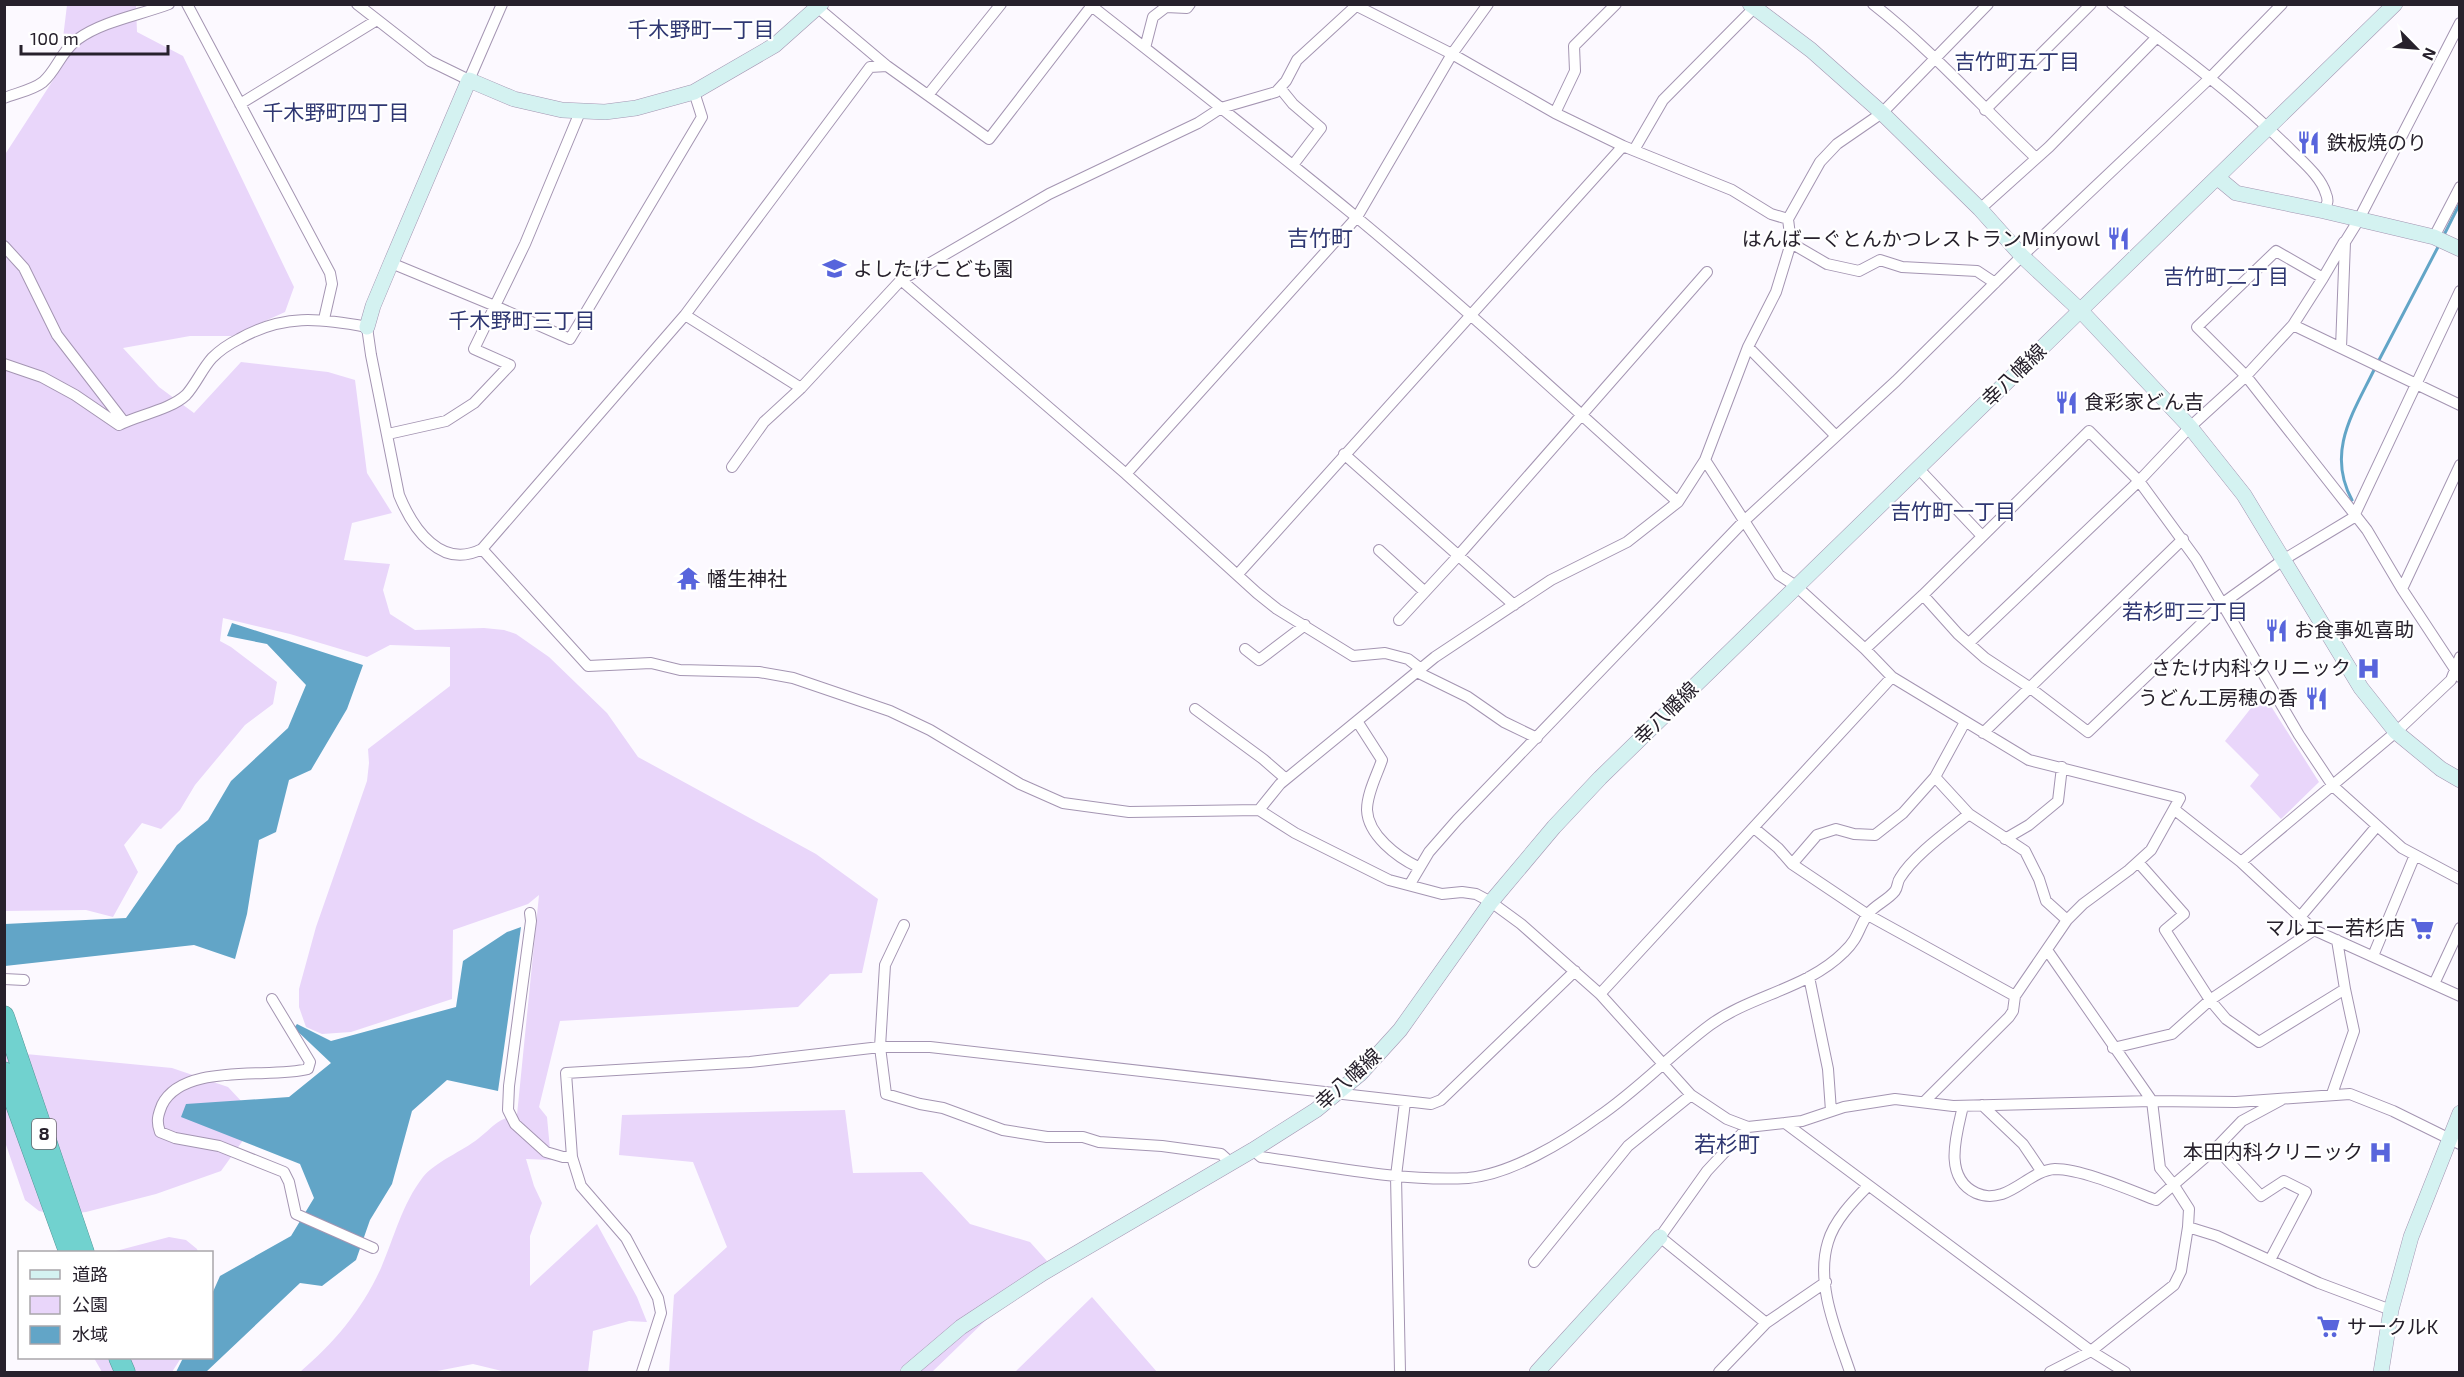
<svg xmlns="http://www.w3.org/2000/svg" width="2464" height="1377" viewBox="0 0 2464 1377" font-family="'Exo 2','Noto Sans JP',sans-serif">
	<rect width="100%" height="100%" fill="#fcf9ff"/>
	<!-- green -->
	<path fill="#e9d6fa" d="M67 5H136L137 32 183 56 294 287 285 312 232 336H190L123 348 159 387 194 413 241 362 328 372 355 380 367 473 392 513 352 523 344 560 390 564 383 590 390 614 415 630 484 628 504 630 516 634 549 657 607 713 638 757 816 854 878 899 862 973 830 974 798 1007 560 1021 539 1107 547 1117 551 1160 526 1159 534 1186 542 1203 530 1236V1286L597 1224 637 1297 647 1322 629 1321 593 1331 588 1372H506L473 1364 432 1372H300C334 1343 362 1310 381 1268 394 1238 402 1204 423 1177 435 1162 463 1151 479 1138 494 1126 497 1119 517 1115L539 895 528 904 453 930 452 999 351 1032 322 1034 306 1027 299 1007V989L316 927 367 781 369 763 368 749 450 686V647L390 645 367 657 290 634 223 618 220 641 231 647 277 682 273 704 245 725 195 785 180 810 161 829 142 823 124 845 138 872 113 917 86 910 5 911 4 156 59 71Z
		M2255 703H2269L2319 782 2281 819 2250 786 2259 775 2225 741Z
		M5 1052 172 1068 228 1087 243 1103 249 1132 221 1171 156 1194 86 1212 58 1215 39 1211 25 1200 5 1142Z
		M845 1110 853 1173 922 1172 970 1224 1030 1242 1047 1261 932 1372H669L674 1295 727 1247 693 1162 619 1155 622 1115Z
		M169 1237 186 1240 197 1249 198 1252H112Z
		M1092 1297 1157 1372H1015Z
		M94 1358H181L172 1372H102Z"/>
	<!-- water -->
	<path fill="#62a5c7" d="M232 623 363 665 347 709 311 770 289 780 276 832 259 840 247 914 235 959 194 945 5 966V924L126 918 177 845 208 820 231 781 288 728 306 685 267 644 227 636Z
		M521 927 498 1091 447 1080 412 1111 392 1184 370 1220 356 1260 322 1286 300 1283 206 1372H176L183 1358H212V1294L220 1276 291 1236 314 1198 300 1164 181 1117 186 1104 289 1097 331 1063 294 1028 297 1024 331 1041 456 1007 463 961 507 932Z"/>
	<g fill="none" stroke-linecap="round" stroke-linejoin="round">
		<!-- stream -->
		<path stroke="#62a5c7" stroke-width="3" d="M2444 235 2460 203
			M2378 362 2438 247
			M2352 500C2326 452 2353 413 2374 370"/>
		<defs>
			<path id="street" d="M187 4 330 273 332 284 324 319
				M357 4 430 61 469 80 502 4
				M1089 4C1178 74 1268 144 1355 216 1466 308 1571 406 1678 502
				M1353 4 1452 54 1555 113 1623 146 1732 190 1771 214 1788 219
				M1873 4C1932 50 1982 107 2036 158
				M2112 4C2175 50 2237 96 2292 151 2304 163 2321 177 2326 194 2329 201 2327 204 2324 211
				M817 7 887 66
				M1145 48 1153 17 1166 7 1187 8 1190 4
				M1280 88 1293 104 1321 128 1293 165
				M928 95 1001 4
				M4 98C17 93 33 90 43 82 57 70 61 51 78 39 103 21 140 15 169 4
				M240 104 377 20
				M1985 110 2091 4
				M1555 113 1575 71 1574 46 1616 4
				M1634 150 1663 100 1758 4
				M1980 209 2049 147 2157 37
				M2434 237 2460 187
				M2344 242 2323 278 2276 251 2197 327 2246 376 2367 530 2402 589 2460 677
				M1791 243 1827 264 1859 271 1880 260 1902 267 1977 271 1995 283
				M4 246 24 268 57 335 124 422
				M391 263 495 306 570 339 702 117 694 92
				M901 280 1126 474 1257 593 1277 609 1353 656 1385 653 1408 659 1421 669
				M685 315 801 388
				M2293 325 2323 278
				M1748 347 1836 436
				M2341 348 2460 405
				M4 364 42 377 75 395 119 425C138 415 170 410 186 395 196 384 202 369 212 358 220 350 229 344 239 339 283 314 319 318 367 327L371 355 399 495C413 529 441 570 482 549L685 315 870 67 887 66 989 139 1093 4
				M388 434 446 421 474 403 510 365 474 349 525 244 580 112
				M1344 454 1514 605
				M1705 460 1779 575 1796 586 1865 649 1892 677 2029 760 2180 798 2151 850 2129 870 2083 904 2067 920 2015 996 2013 1011 2009 1017 1924 1102
				M732 467 764 422 801 388 901 280 1049 194 1198 123 1221 108 1276 92 1286 81 1297 60 1358 4
				M1918 468 1982 536
				M1126 474 1357 217 1452 54 1488 4
				M2355 514 2460 291
				M482 549 588 666 651 663 680 670 759 672 793 678 890 711 930 730 1020 784 1063 803 1129 812 1259 810 1295 833 1389 880 1442 894 1462 892 1476 894 1491 902 1521 924 1600 994 1691 1095 1727 1119 1748 1127 1802 1121 1844 1107 1895 1099 1953 1106 2152 1101 2236 1102 2350 1094 2393 1111 2460 1144
				M1379 550 1425 592
				M1238 574 1623 146
				M2402 589 2460 465
				M1923 595 2089 431 2139 481 2196 559 2299 735 2333 786 2402 848 2460 879
				M1399 620 1458 556 1707 272
				M1969 643 2139 481 2190 427 2246 376 2293 325 2341 348 2345 242 2358 221 2460 23
				M1245 649 1259 660 1305 625
				M1865 649 1923 595 1958 634 1985 658 2029 687 2088 732 2223 603 2283 560 2356 516
				M1417 672 1468 697 1504 722 1537 738
				M1195 709 1263 759 1286 779
				M1357 721 1382 760C1377 775 1367 793 1367 810 1368 835 1397 857 1418 867
				M1983 733 2183 539
				M1259 810 1280 784 1435 657 1551 580 1627 542 1678 502 1705 460 1748 347 1776 292 1791 243 1788 219 1820 162 1837 144 1882 113 1988 4
				M2175 810 2241 862 2314 930 2460 996
				M1969 814 2025 851 2039 879 2046 901 2067 920
				M1754 828 1778 848 1792 864 1868 915 2015 996
				M2005 839 2029 825 2058 801 2062 767
				M2138 862 2184 914 2165 930 2210 1000 2226 1019 2259 1042 2345 989 2337 940
				M2241 862 2396 732 2451 680 2460 657
				M1792 864 1817 835 1836 829 1854 834 1875 835 1903 813 1935 777 1965 722
				M1410 884 1429 852 1457 820 1744 521 1896 381 2022 256 2210 78 2282 4
				M530 913 531 921 509 1086 508 1110 515 1124 546 1152 563 1157H572
				M2300 917 2377 826
				M904 925 885 965 880 1047 886 1094 920 1104 943 1108 1003 1130 1047 1137H1083L1099 1142 1162 1146 1221 1154 1231 1163
				M2047 950 2152 1101 2160 1168 2173 1184 2189 1209 2188 1227 2181 1271 2174 1285 2091 1351 2050 1372
				M2373 956 2415 855
				M1809 977 1828 1069 1831 1111
				M4 979 24 980
				M2434 984 2460 928
				M1600 994 1892 677
				M272 999 310 1062 308 1069C270 1079 183 1062 162 1105 158 1115 156 1121 160 1132L175 1138 219 1146 284 1172 289 1182 296 1214 373 1248
				M2113 1048 2172 1034 2210 1000 2314 930
				M2332 1094 2354 1031 2345 989
				M1982 1105 2023 1144 2042 1172
				M1963 1106C1957 1133 1942 1177 1976 1193 1985 1197 1992 1197 2002 1194 2020 1188 2036 1170 2055 1169 2082 1169 2130 1190 2156 1200L2216 1148 2242 1121 2281 1100
				M1785 1123 2091 1351 2125 1372
				M1748 1127 1707 1171 1660 1237 1766 1323
				M2216 1148 2261 1196 2284 1181 2306 1192 2270 1260
				M1253 1150 1261 1157C1327 1166 1402 1182 1468 1178 1511 1174 1564 1142 1598 1117 1638 1090 1671 1054 1710 1025 1751 995 1807 989 1844 952 1859 938 1858 928 1868 914 1875 905 1888 900 1895 891 1898 887 1897 882 1900 878 1914 855 1948 831 1969 814L1935 777
				M2188 1227 2217 1236 2319 1283 2391 1310
				M1534 1262 1628 1146 1691 1095
				M642 1372 661 1313 658 1298 626 1238 581 1186 572 1157 566 1073 750 1062 880 1047H930L1431 1104 1441 1100 1575 971
				M1400 1372 1396 1176 1405 1102
				M1719 1372 1766 1323 1826 1282
				M1850 1372C1837 1333 1815 1284 1828 1242 1834 1221 1853 1201 1868 1186"/>
			<path id="secondary" d="M1750 4 1811 50 1882 113 1980 209 2022 256 2081 311 2190 427 2244 495 2361 688 2396 732 2441 769 2460 780
				M2218 178 2236 193 2324 211 2434 237 2460 249
				M367 327 373 306 391 263 469 80 514 99 562 110 605 112 636 108 694 92 775 45 821 4
				M908 1372 961 1327 1043 1273 1253 1150 1316 1110 1360 1074 1400 1030 1491 902 1554 827 1600 778 2395 4
				M1537 1372 1660 1237
				M2381 1372 2391 1310 2411 1237 2460 1113"/>
			<path id="highway" d="M4 1016 84 1252
				M4 1072 69 1252
				M119 1358 125 1372"/>
		</defs>
		<!-- street casing -->
		<use href="#street" stroke="#a495b2" stroke-width="12"/>
		<!-- secondary casing -->
		<use href="#secondary" stroke="#a495b2" stroke-width="16"/>
		<!-- highway casing -->
		<use href="#highway" stroke="#579496" stroke-width="21"/>
		<!-- street -->
		<use href="#street" stroke="#fff" stroke-width="10"/>
		<!-- secondary -->
		<use href="#secondary" stroke="#d4f2f1" stroke-width="15"/>
		<!-- highway -->
		<use href="#highway" stroke="#71d2cf" stroke-width="20"/>
	</g>
	<!-- icons -->
	<defs>
		<symbol id="restaurant-bare" viewBox="-9 -9 18 18"><path d="M-5-6h1v4h1v-4h1v4h1v-4h1v5L-1.5 .5V6h-2V.5L-5-1ZM5-6V6H3V1.5H1.5Q1.5-4 5-6Z" fill="#5865dc" stroke="#fff" stroke-width="2.5" paint-order="stroke"/></symbol>
		<symbol id="school-bare" viewBox="-9 -9 18 18"><path d="M0-5L7-2L0 1L-7-2ZM-4 1L0 2.5L4 1V4Q0 6-4 4Z" fill="#5865dc" stroke="#fff" stroke-width="2.5" paint-order="stroke"/></symbol>
		<symbol id="temple-bare" viewBox="-9 -9 18 18"><path d="M0-6L5-2H3V0L6.5 2.5H4V6H1.5V3h-3V6H-4V2.5H-6.5L-3 0V-2H-5Z" fill="#5865dc" stroke="#fff" stroke-width="2.5" paint-order="stroke"/></symbol>
		<symbol id="hospital-bare" viewBox="-9 -9 18 18"><path d="M-5-5h3v3.5h4V-5h3V5h-3V1.5h-4V5h-3Z" fill="#5865dc" stroke="#fff" stroke-width="2.5" paint-order="stroke"/></symbol>
		<symbol id="supermarket-bare" viewBox="-9 -9 18 18"><path d="M-6-5.5h2.5l.6 2H6L4.5 2H-2.5L-4.4-4H-6ZM-1.5 3.2a1.3 1.3 0 1 0 .1 0ZM3 3.2a1.3 1.3 0 1 0 .1 0Z" fill="#5865dc" stroke="#fff" stroke-width="2.5" paint-order="stroke"/></symbol>
	</defs>
	<g fill-rule="evenodd">
		<use href="#restaurant-bare" x="2292" y="126" width="33" height="33"/>
		<use href="#restaurant-bare" x="2102" y="222" width="33" height="33"/>
		<use href="#school-bare" x="818" y="252" width="33" height="33"/>
		<use href="#restaurant-bare" x="2050" y="386" width="33" height="33"/>
		<use href="#temple-bare" x="672" y="562" width="33" height="33"/>
		<use href="#restaurant-bare" x="2260" y="614" width="33" height="33"/>
		<use href="#hospital-bare" x="2352" y="652" width="33" height="33"/>
		<use href="#restaurant-bare" x="2300" y="682" width="33" height="33"/>
		<use href="#supermarket-bare" x="2406" y="912" width="33" height="33"/>
		<use href="#hospital-bare" x="2364" y="1136" width="33" height="33"/>
		<use href="#supermarket-bare" x="2312" y="1310" width="33" height="33"/>
	</g>
	<g text-anchor="middle" stroke-width="4.5" stroke-linejoin="round" paint-order="stroke">
		<!-- shield labels -->
		<rect fill="#fff" stroke="#68646b" stroke-width="1.5" x="32" y="1119" width="24" height="30" rx="4.5"/>
		<g font-size="18" font-weight="bold" fill="#27212c">
			<text x="44" y="1140">8</text>
		</g>
		<!-- poi labels -->
		<g font-size="20" fill="#27212c" stroke="#fff" text-anchor="start">
			<text x="2327" y="150">鉄板焼のり</text>
			<text x="2100" y="246" text-anchor="end">はんばーぐとんかつレストランMinyowl</text>
			<text x="853" y="276">よしたけこども園</text>
			<text x="2084" y="409">食彩家どん吉</text>
			<text x="707" y="586">幡生神社</text>
			<text x="2294" y="637">お食事処喜助</text>
			<text x="2351" y="675" text-anchor="end">さたけ内科クリニック</text>
			<text x="2298" y="705" text-anchor="end">うどん工房穂の香</text>
			<text x="2405" y="935" text-anchor="end">マルエー若杉店</text>
			<text x="2363" y="1159" text-anchor="end">本田内科クリニック</text>
			<text x="2347" y="1334">サークルK</text>
		</g>
		<!-- street labels -->
		<g font-size="20" fill="#27212c" stroke="#fff">
			<text transform="translate(2014 375) rotate(-44)" y="7">幸八幡線</text>
			<text transform="translate(1666 713) rotate(-44)" y="7">幸八幡線</text>
			<text transform="translate(1348 1079) rotate(-42)" y="7">幸八幡線</text>
		</g>
		<!-- neighbourhood labels -->
		<g font-size="21" fill="#2f3772" stroke="#fff">
			<text x="701" y="37">千木野町一丁目</text>
			<text x="2017" y="69">吉竹町五丁目</text>
			<text x="336" y="120">千木野町四丁目</text>
			<text x="2226" y="284">吉竹町二丁目</text>
			<text x="522" y="328">千木野町三丁目</text>
			<text x="1953" y="519">吉竹町一丁目</text>
			<text x="2185" y="619">若杉町三丁目</text>
		</g>
		<!-- quarter labels -->
		<g font-size="22" fill="#2f3772" stroke="#fff">
			<text x="1320" y="246">吉竹町</text>
			<text x="1727" y="1152">若杉町</text>
		</g>
	</g>
	<!-- border -->
	<rect width="2464" height="1377" fill="none" stroke="#27212c" stroke-width="12"/>
	<!-- legend -->
	<rect x="18" y="1251" width="195" height="108" fill="#ffffff" stroke="#a9a6ab" stroke-width="1.5"/>
	<rect x="30" y="1270" width="30" height="9" fill="#d4f2f1" stroke="#a9a6ab" stroke-width="1.5"/>
	<text x="72" y="1281" font-size="18" fill="#27212c">道路</text>
	<rect x="30" y="1296" width="30" height="18" fill="#e9d6fa" stroke="#a9a6ab" stroke-width="1.5"/>
	<text x="72" y="1311" font-size="18" fill="#27212c">公園</text>
	<rect x="30" y="1326" width="30" height="18" fill="#62a5c7" stroke="#a9a6ab" stroke-width="1.5"/>
	<text x="72" y="1341" font-size="18" fill="#27212c">水域</text>
	<!-- north arrow -->
	<g transform="translate(2416 48) rotate(115)" stroke="#ffffff" stroke-width="4.5" paint-order="stroke">
	<path d="M0-4.5L10 22L0 15L-10 22Z" fill="#27212c"/>
	<text y="-9" font-size="16" font-weight="bold" text-anchor="middle" fill="#27212c">N</text>
	</g>
	<!-- scale -->
	<path d="M21 45v9h147v-9" fill="none" stroke="#27212c" stroke-width="3"/>
	<text x="30" y="45" font-size="18" fill="#27212c" stroke="#ffffff" stroke-width="4.5" paint-order="stroke">100 m</text>
</svg>
